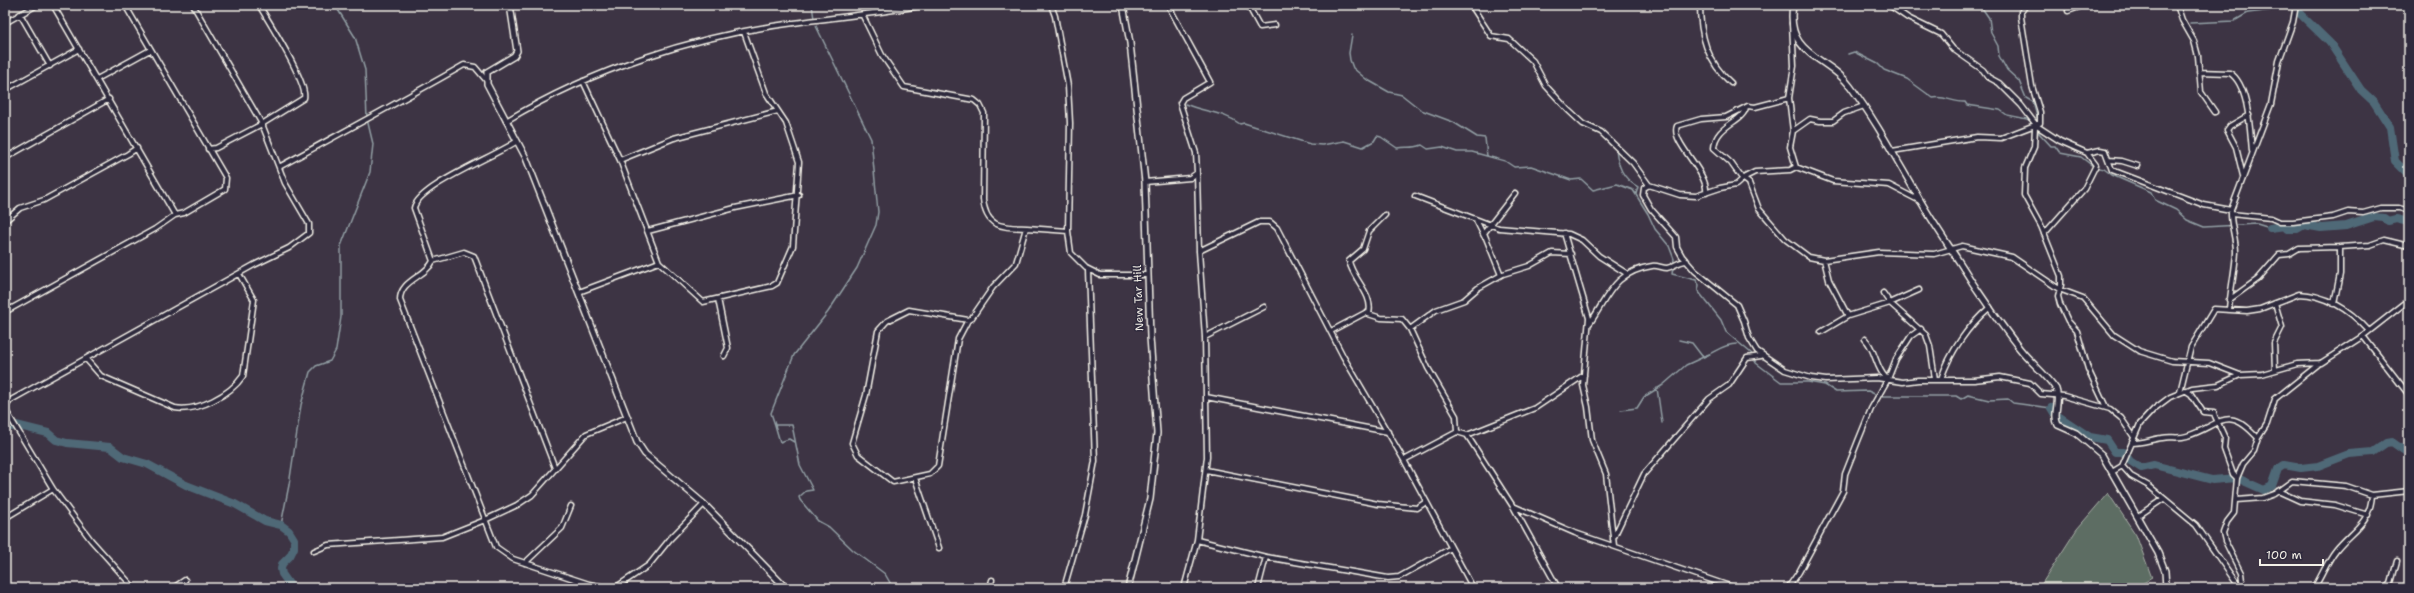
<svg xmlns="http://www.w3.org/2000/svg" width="2414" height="593" viewBox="0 0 2414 593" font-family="'Shantell Sans',sans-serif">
	<rect width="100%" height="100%" fill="#3d3444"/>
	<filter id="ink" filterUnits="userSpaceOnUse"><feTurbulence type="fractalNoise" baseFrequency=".025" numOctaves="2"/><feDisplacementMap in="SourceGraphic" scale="8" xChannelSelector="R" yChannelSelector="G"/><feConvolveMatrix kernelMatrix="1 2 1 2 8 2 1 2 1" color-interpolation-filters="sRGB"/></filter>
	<g filter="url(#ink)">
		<!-- green -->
		<path fill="#5d6d64" stroke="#a8afa6" d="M2108 493 2136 535 2152 578 2135 588H2039L2077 529Z"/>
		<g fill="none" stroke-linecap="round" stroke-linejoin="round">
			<!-- stream -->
			<path stroke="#929fa4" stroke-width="1.5" d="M812 5 814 19
				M1980 5 1989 18 1991 33 1998 46 1999 56 2007 70 2019 81 2026 98 2033 102 2038 120
				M2190 23 2234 21 2248 13 2273 10 2283 5
				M816 26 871 139 878 212 876 225 857 268 828 312 794 355 771 413 775 425H792L800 465 813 490 806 491 799 497 800 500 818 521 829 527 853 550 885 574 893 588
				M1352 35 1349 53 1350 60 1353 68 1366 79 1389 92 1402 95 1421 110 1453 122 1477 137 1485 138 1487 156
				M1848 54 1854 52 1878 64 1884 70 1907 79 1933 98C1944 95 1953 103 1965 102L1967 105 2000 110 2007 115 2027 119 2034 124
				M1185 104C1203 112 1222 111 1240 124L1244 123 1310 144 1322 145 1344 141 1363 147 1374 141 1377 136 1381 137 1397 148C1406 146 1412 149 1422 145L1428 149 1442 147 1457 152H1472L1505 161 1514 167 1531 166 1571 180 1581 179 1593 190 1617 184 1633 190 1648 214 1655 229 1669 246 1674 259 1672 274 1696 280 1699 285 1698 291 1721 320 1726 332 1751 353 1756 363 1781 382H1808L1825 385 1836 392 1868 391 1879 396H1956L1961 399 1968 395 1989 400 2008 399 2013 403 2051 408
				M2039 129V133L2051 146H2055L2060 153 2081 157 2094 167 2104 169 2112 175 2151 192 2155 200 2176 210 2187 220 2204 227 2257 224 2270 228
				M1609 144 1616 149C1618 166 1622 178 1638 187L1636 194
				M1679 340 1692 343 1702 356C1712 356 1720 344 1737 344
				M1657 388 1662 423
				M1621 410 1637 408 1644 397 1663 385 1686 365 1710 354
				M775 425 780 442 789 439 794 442
				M281 525 289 485 301 405 310 372 316 366 330 361 336 350 341 317V246L370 172 373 144 367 119 365 70 355 37 335 5"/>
			<!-- river -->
			<path stroke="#506977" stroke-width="8" d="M2291 5 2330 43 2361 90 2374 102 2390 127 2395 161 2409 175
				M2270 228 2285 226 2287 229H2297L2304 225 2321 228 2346 226 2374 217 2384 218 2388 221 2396 219 2409 222
				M2051 408 2054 413 2090 437 2107 440 2115 452H2123L2130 461 2141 468 2154 465 2212 480 2237 478 2264 490 2272 486 2278 469 2284 465 2301 468 2318 466 2349 454 2373 452 2386 443 2392 442 2409 454
				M16 425 48 433 56 440 67 443 110 447 123 457 147 464 186 485 235 504 265 521 281 525 289 531 294 539V548L290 556 282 564 281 569 282 574 292 588
				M5 427H12"/>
			<defs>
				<path id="minor" d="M53 5 175 215
					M1051 5 1055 16 1068 86 1070 123 1068 231 1071 253 1086 268 1100 275H1147
					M1168 5 1210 82 1183 98 1180 103 1196 153 1197 173 1199 251 1205 337 1207 457 1197 540 1184 588
					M1248 5 1260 27 1275 25
					M1471 5 1491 36 1509 39 1533 61 1546 86 1568 110 1583 124 1601 132 1633 163 1649 185 1680 195 1696 196 1720 188 1736 185 1745 177 1755 172 1790 170 1796 167 1790 147 1793 131 1789 98 1794 66 1792 23
					M1700 5C1700 35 1707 62 1731 83
					M1889 5 1908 18 1941 34 1953 49 1983 70 1988 77 1999 83 2021 105 2037 126 2060 141 2087 153 2096 165 2084 189 2044 234
					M2086 5H2095
					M2177 5 2182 20 2194 41 2198 56 2201 92 2215 112
					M2068 11 2085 5
					M20 14 50 66
					M863 16 882 55 904 87 974 100 980 105 984 113 983 199C986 229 1003 227 1027 228 1041 229 1054 230 1068 231
					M5 23 37 5
					M2199 72 2230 73C2249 85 2250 131 2252 151
					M97 79 150 50
					M583 81 620 160 659 262 703 302 772 286 777 283 793 246 799 162 786 123 766 93 744 32
					M5 90 79 49
					M1746 107C1744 122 1715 125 1714 148L1731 163 1741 177 1749 183 1759 209 1785 239 1809 257 1824 260 1879 252 1934 254 1962 246 2012 257 2059 289 2083 298 2114 335 2139 351 2172 361 2209 363 2240 375
					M506 121C593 69 693 36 794 23 838 17 882 13 925 5
					M2035 127 2034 147 2025 168 2024 195 2041 226 2061 276V285L2058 296 2060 304 2068 321 2077 331 2088 369 2106 407
					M1793 131 1810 119 1820 121H1833L1844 113 1864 106
					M517 141C496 156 418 186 414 208L433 261C426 277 400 280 400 300L496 547 513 559 589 584 609 588
					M208 149 216 148 262 124 304 98C308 83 269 22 259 5
					M1892 151 1977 137 2001 138 2040 123V112L2032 86 2021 17V12L2026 5
					M2087 153 2100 150 2105 151 2112 170 2204 205 2231 210
					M5 158 109 99
					M620 160 674 138 778 111
					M2109 160 2122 161 2138 166
					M279 167C341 133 403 100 464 65L475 67 486 80
					M1796 167 1833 181 1889 185 1920 201
					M2243 176 2236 147 2227 130 2230 126 2249 115
					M1145 182 1190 178 1197 173
					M1649 185 1644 188 1643 195 1651 209 1676 237 1677 247 1682 256 1695 271 1737 305 1744 321 1749 338 1757 351 1785 370 1811 378 1826 380 1877 378 1903 382 1918 380H1974L2000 377 2030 383 2041 394 2064 396 2110 409 2121 418 2134 437
					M1706 193C1709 172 1670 142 1677 126L1701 119 1726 117 1748 106 1755 107 1789 98
					M1415 196 1499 228 1569 234 1582 240 1599 256 1626 273
					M2231 214 2271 218 2280 222H2293L2333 217 2348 212 2363 213 2381 208H2399L2409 211
					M1476 220 1484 236
					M5 221 20 208 44 200 128 154 137 148
					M648 231 735 208 799 195
					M1564 233 1589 318 1583 385 1588 407 1592 440 1606 474 1614 546
					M1199 251 1259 222H1270L1277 228 1343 356 1404 460 1473 588
					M1824 260 1829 280 1848 316
					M433 261 464 252 474 256 555 468
					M1501 275 1484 233 1515 193
					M579 292 659 262
					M1883 293 1890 303 1926 335 1930 346 1935 379
					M718 299 728 348 724 356
					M2229 300 2258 279 2279 255 2289 254 2299 248 2340 247
					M5 302 9 308
					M2334 304 2340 274V247L2370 245 2384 240 2409 246
					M2229 310C2230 291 2235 272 2236 252 2236 237 2230 225 2231 210L2271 104 2279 61 2293 22 2296 5
					M5 312 155 229 175 215 184 213 225 189 226 178 125 5
					M1369 313C1374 295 1352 278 1349 261L1363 249 1369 231 1385 215
					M968 320 909 310 887 321 878 331 866 395 852 443 858 455 893 482 930 474 938 466 958 339 968 320 971 319 993 287 1016 263 1026 228
					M1590 323C1609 295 1614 272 1652 266 1657 265 1662 268 1667 268 1674 267 1678 261 1687 261
					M1410 329 1436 310 1464 300 1478 288 1503 274 1529 266 1552 253 1571 254
					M1331 331 1365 313 1381 318 1402 319 1410 329 1428 368 1456 416 1457 432
					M1821 332 1848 316 1890 303 1919 290
					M2363 336 2409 395
					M1205 337 1264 307
					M1865 339C1876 350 1875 367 1886 378
					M86 359 101 376 175 408C198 412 230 395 243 376L254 300 239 274
					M2275 370 2274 343 2282 327 2275 303
					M1941 379C1950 352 1968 326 1990 307
					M2185 390 2191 394 2203 412 2214 413 2215 416 2225 438 2224 449 2233 474 2237 478
					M2180 392 2191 347 2214 309 2247 311 2260 309 2299 294C2327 295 2351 311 2369 331
					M1206 397 1388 432
					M5 407 11 400 254 265 289 248 309 233V224L285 183 262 124 193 5
					M5 409 53 489 91 540 134 588
					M1467 435 1535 408 1584 375
					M2132 443C2143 443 2152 439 2162 438 2171 436 2178 439 2187 436 2220 426 2227 403 2258 438
					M1404 460 1457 432 1467 435 1514 508 1558 588
					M2122 466 2131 476 2149 486 2196 525 2240 588
					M1206 470 1378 504 1417 508 1426 502
					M2112 472 2122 466 2140 424 2154 409 2170 397 2192 388 2218 385 2240 375 2262 374 2297 364 2321 363 2363 336 2409 300
					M915 478 939 548
					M2278 491 2300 501 2335 505 2368 515
					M2407 491 2409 481
					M2236 500 2263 498 2274 494 2292 481 2346 486 2372 495 2409 491
					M1513 506 1575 533 1735 588
					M2138 516 2163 499
					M5 518 53 489
					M1613 539 1644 474 1709 399 1729 385 1747 358 1761 356
					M1197 540 1266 557 1388 578 1399 577 1451 548
					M314 551 328 545 442 537 485 520 517 505 532 495 586 434 627 417
					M525 563 562 528 571 506
					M173 588 185 580
					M615 588 649 565 670 539 704 504
					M990 588 992 580
					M1064 588 1085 515 1095 461 1088 270
					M1258 588 1266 557
					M1788 588 1799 572 1843 491 1845 474 1858 441 1871 409 1888 379 1896 359 1911 336 1921 329
					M2243 588 2241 573 2225 541 2223 533 2227 522 2234 513 2237 478 2243 464 2254 451 2258 438 2267 424 2275 399 2320 363
					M2314 588C2322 576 2327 561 2336 550 2352 530 2370 524 2372 495
					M2385 588 2391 583 2397 561"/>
				<path id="tertiary" d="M510 5 517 51 514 56 487 72V84L526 158 637 442 645 454 704 504 786 588
					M1123 5 1130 43 1145 182 1150 337 1157 433 1150 499 1128 588
					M1793 5C1785 56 1828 56 1850 86 1877 122 1897 161 1920 200 1936 228 1955 254 1972 282 1987 304 2003 328 2020 349 2031 363 2046 374 2056 389 2061 401 2052 414 2058 425L2076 433 2102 455 2158 553 2165 571 2166 588"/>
			</defs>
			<!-- minor casing -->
			<use href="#minor" stroke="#f4f1e8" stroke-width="7"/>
			<!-- tertiary casing -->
			<use href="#tertiary" stroke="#f4f1e8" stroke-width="8"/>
			<!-- minor -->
			<use href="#minor" stroke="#2f2a3d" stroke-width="4"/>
			<!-- tertiary -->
			<use href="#tertiary" stroke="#2f2a3d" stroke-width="5"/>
		</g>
	</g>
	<g text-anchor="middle" stroke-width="3" stroke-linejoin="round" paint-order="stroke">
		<!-- street labels -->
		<g font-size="11" fill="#f4f1e8" stroke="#2f2a3d">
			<text transform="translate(1138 298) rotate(-92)" y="4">New Tar Hill</text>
		</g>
	</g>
	<!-- margin -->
	<rect width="2414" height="593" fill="none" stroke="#2f2a3d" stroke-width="20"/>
	<rect x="10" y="10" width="2394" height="573" fill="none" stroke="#f4f1e8" stroke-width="1.5" filter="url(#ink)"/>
	<!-- scale -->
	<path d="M2260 559v6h63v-6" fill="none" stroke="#f4f1e8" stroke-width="2"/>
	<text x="2266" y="559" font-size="12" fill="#f4f1e8" stroke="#2f2a3d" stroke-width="3" paint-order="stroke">100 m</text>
</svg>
